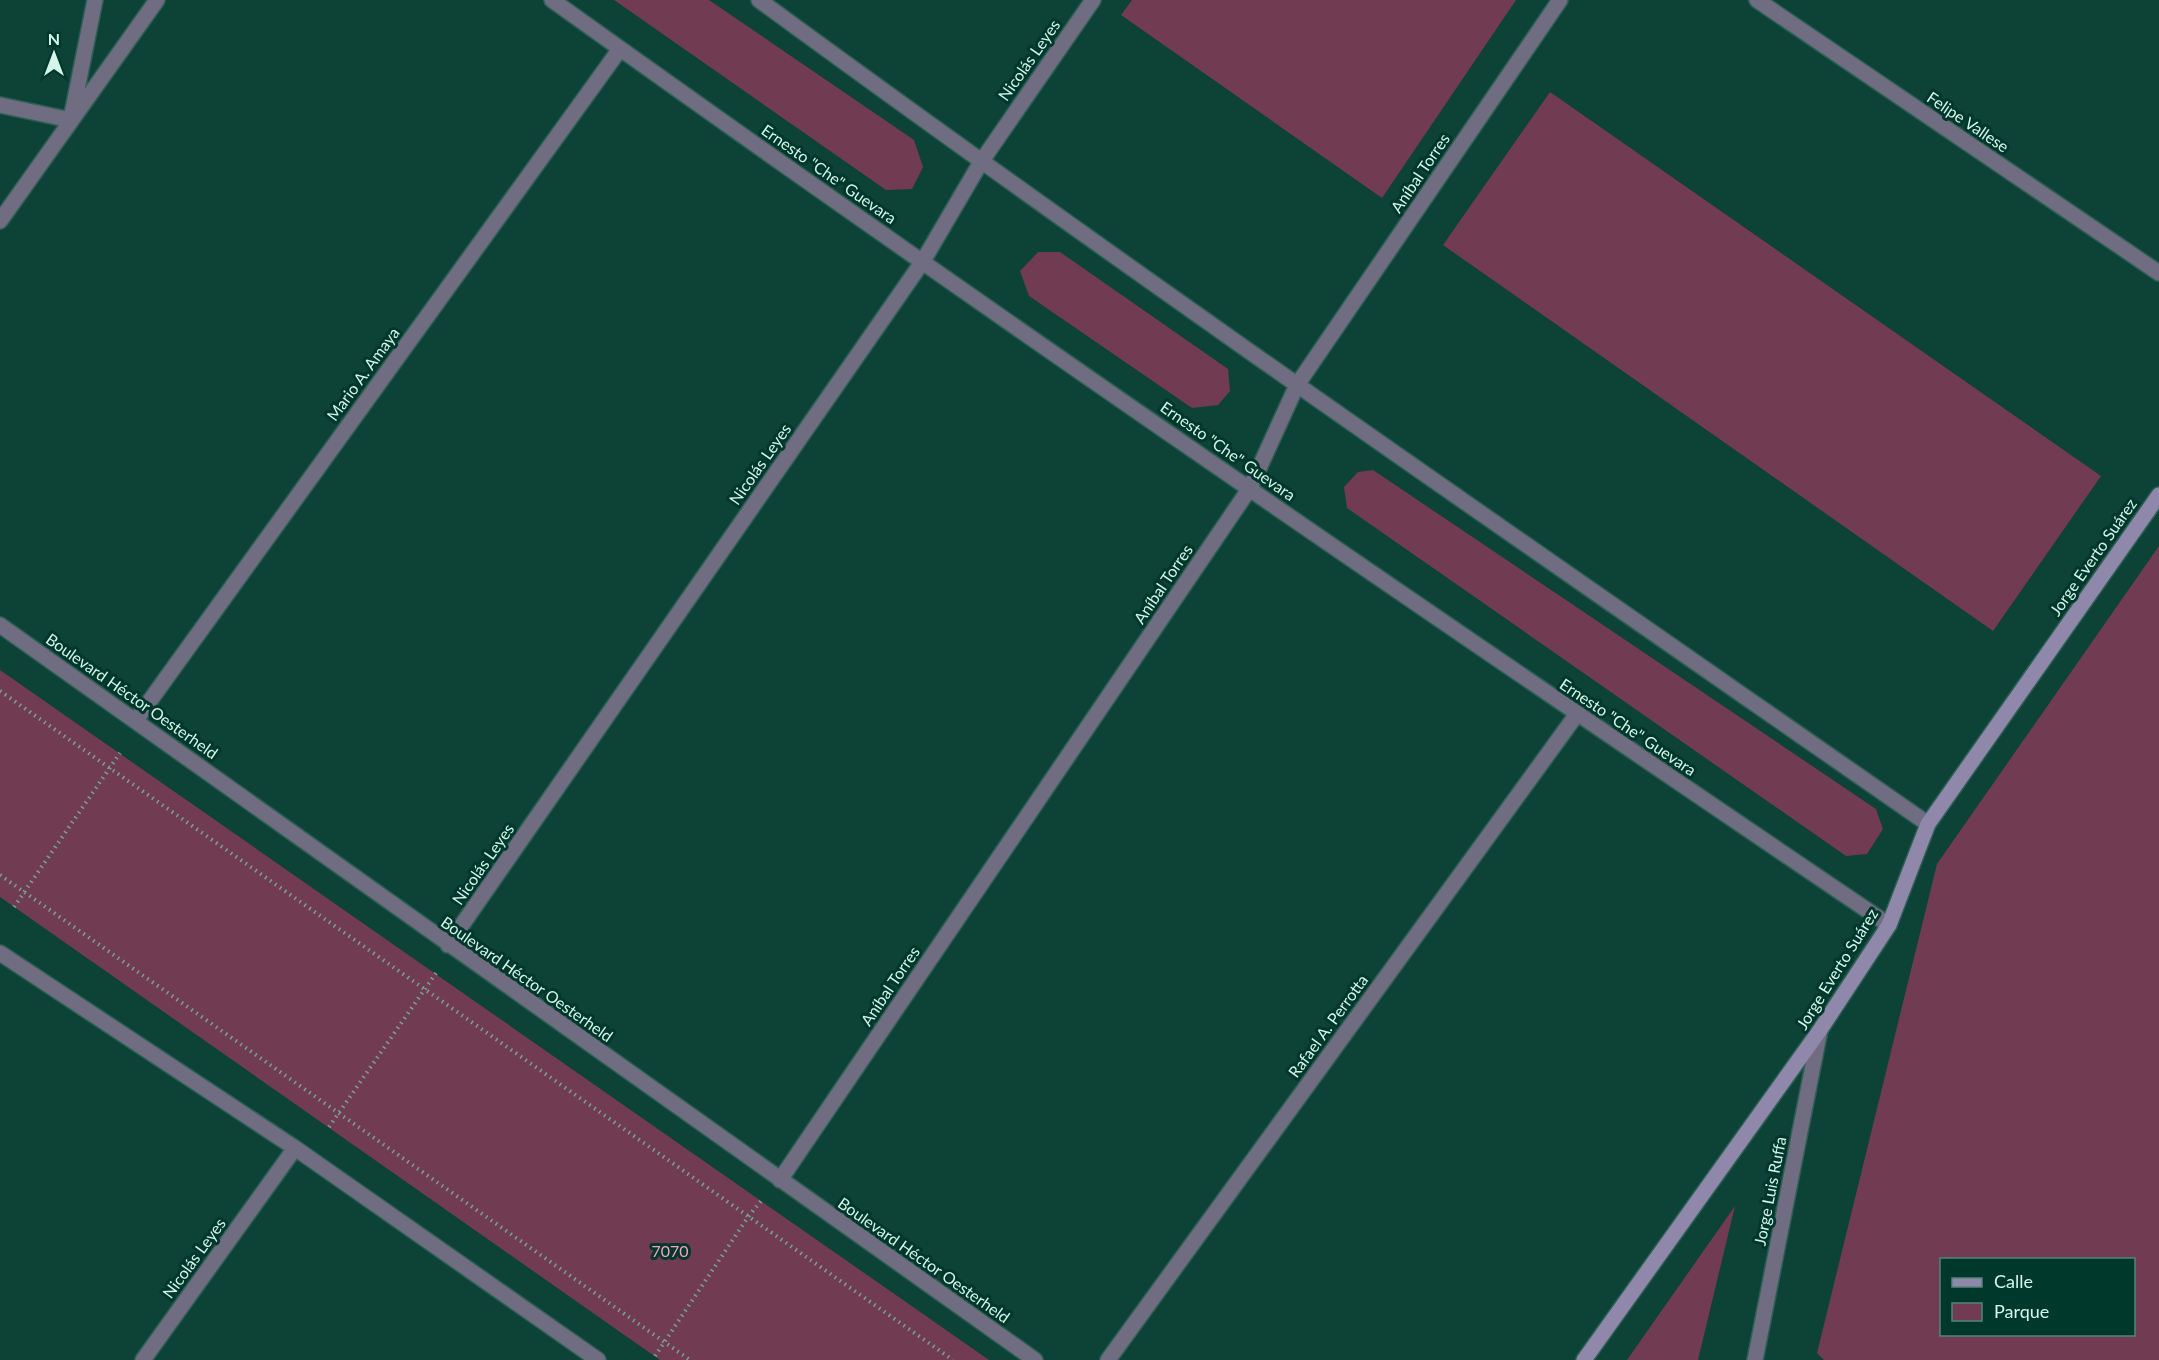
<svg xmlns="http://www.w3.org/2000/svg" width="2159" height="1360" viewBox="0 0 2159 1360" font-family="Lato,sans-serif">
	<rect width="100%" height="100%" fill="#0d4237"/>
	<!-- green -->
	<path fill="#713b52" fill-rule="evenodd" d="M614 0H709L914 140 923 167 912 189 886 190Z
		M1132 0H1516L1382 198 1121 15Z
		M1550 92 2101 476 1993 631 1443 245Z
		M1038 252H1060L1228 369 1230 391 1218 405 1192 408 1029 296 1020 271Z
		M1373 470 1876 809 1883 829 1867 854 1846 856 1347 508 1344 487 1358 472Z
		M2159 546V1360H1824L1817 1353 1937 864ZM1942 1260H2134V1334H1942Z
		M0 670 989 1360H660L0 897Z
		M1735 1206 1698 1360H1627Z"/>
	<g fill="none" stroke-linecap="round" stroke-linejoin="round">
		<defs>
			<path id="street" d="M552 0C992 315 1440 621 1889 925
				M759 0C1144 282 1537 552 1928 824
				M1757 0 2159 273
				M0 105 71 120
				M72 114 95 0
				M0 221 157 0
				M0 625 1035 1360
				M136 720 620 49
				M448 945 923 261 981 162 1093 0
				M0 953 295 1148 598 1360
				M780 1180 1250 488 1297 385 1560 0
				M143 1360 295 1148
				M1108 1360 1577 714
				M1755 1360 1820 1030"/>
			<path id="secondary" d="M1584 1360 1820 1030 1889 925 1928 824 2159 495"/>
		</defs>
		<!-- street casing -->
		<use href="#street" stroke="#2d5f54" stroke-width="18"/>
		<!-- secondary casing -->
		<use href="#secondary" stroke="#2d5f54" stroke-width="18"/>
		<!-- path -->
		<path stroke="#77a297" stroke-width="4" stroke-dasharray="1.5 4.5" stroke-linecap="butt" d="M0 691 953 1360
			M0 875 690 1360
			M14 907 120 753
			M329 1127 436 973
			M655 1356 748 1217 761 1201"/>
		<!-- street -->
		<use href="#street" stroke="#706c81" stroke-width="15"/>
		<!-- secondary -->
		<use href="#secondary" stroke="#8f88aa" stroke-width="15"/>
	</g>
	<g text-anchor="middle" stroke-width="6" stroke-linejoin="round" paint-order="stroke">
		<!-- street labels -->
		<g font-size="16" fill="#d4f5ea" stroke="#00382c">
			<text transform="translate(1029 60) rotate(-55)" y="6">Nicolás Leyes</text>
			<text transform="translate(1968 122) rotate(34)" y="6">Felipe Vallese</text>
			<text transform="translate(1420 173) rotate(-56)" y="6">Aníbal Torres</text>
			<text transform="translate(829 174) rotate(35)" y="6">Ernesto "Che" Guevara</text>
			<text transform="translate(363 374) rotate(-54)" y="6">Mario A. Amaya</text>
			<text transform="translate(1228 451) rotate(35)" y="6">Ernesto "Che" Guevara</text>
			<text transform="translate(760 464) rotate(-55)" y="6">Nicolás Leyes</text>
			<text transform="translate(2093 557) rotate(-55)" y="6">Jorge Everto Suárez</text>
			<text transform="translate(1163 584) rotate(-56)" y="6">Aníbal Torres</text>
			<text transform="translate(132 696) rotate(35)" y="6">Boulevard Héctor Oesterheld</text>
			<text transform="translate(1628 727) rotate(34)" y="6">Ernesto "Che" Guevara</text>
			<text transform="translate(483 864) rotate(-55)" y="6">Nicolás Leyes</text>
			<text transform="translate(1837 969) rotate(-58)" y="6">Jorge Everto Suárez</text>
			<text transform="translate(527 979) rotate(35)" y="6">Boulevard Héctor Oesterheld</text>
			<text transform="translate(890 986) rotate(-56)" y="6">Aníbal Torres</text>
			<text transform="translate(1328 1026) rotate(-54)" y="6">Rafael A. Perrotta</text>
			<text transform="translate(1770 1191) rotate(-79)" y="6">Jorge Luis Ruffa</text>
			<text transform="translate(194 1258) rotate(-54)" y="6">Nicolás Leyes</text>
			<text transform="translate(924 1260) rotate(35)" y="6">Boulevard Héctor Oesterheld</text>
		</g>
		<!-- park labels -->
		<g font-size="16" fill="#f7a0c3" stroke="#00382c">
			<text x="670" y="1257">7070</text>
		</g>
	</g>
	<!-- legend -->
	<rect x="1940" y="1258" width="195" height="78" fill="#00382c" stroke="#558478" stroke-width="1.5"/>
	<rect x="1952" y="1278" width="30" height="9" fill="#8f88aa" stroke="#558478" stroke-width="1.5"/>
	<text x="1994" y="1288" font-size="18" fill="#d4f5ea">Calle</text>
	<rect x="1952" y="1303" width="30" height="18" fill="#713b52" stroke="#558478" stroke-width="1.5"/>
	<text x="1994" y="1318" font-size="18" fill="#d4f5ea">Parque</text>
	<!-- north arrow -->
	<g transform="translate(54 54)" stroke="#00382c" stroke-width="4.5" paint-order="stroke">
	<path d="M0-4.5L10 22L0 15L-10 22Z" fill="#d4f5ea"/>
	<text y="-9" font-size="16" font-weight="bold" text-anchor="middle" fill="#d4f5ea">N</text>
	</g>
</svg>
